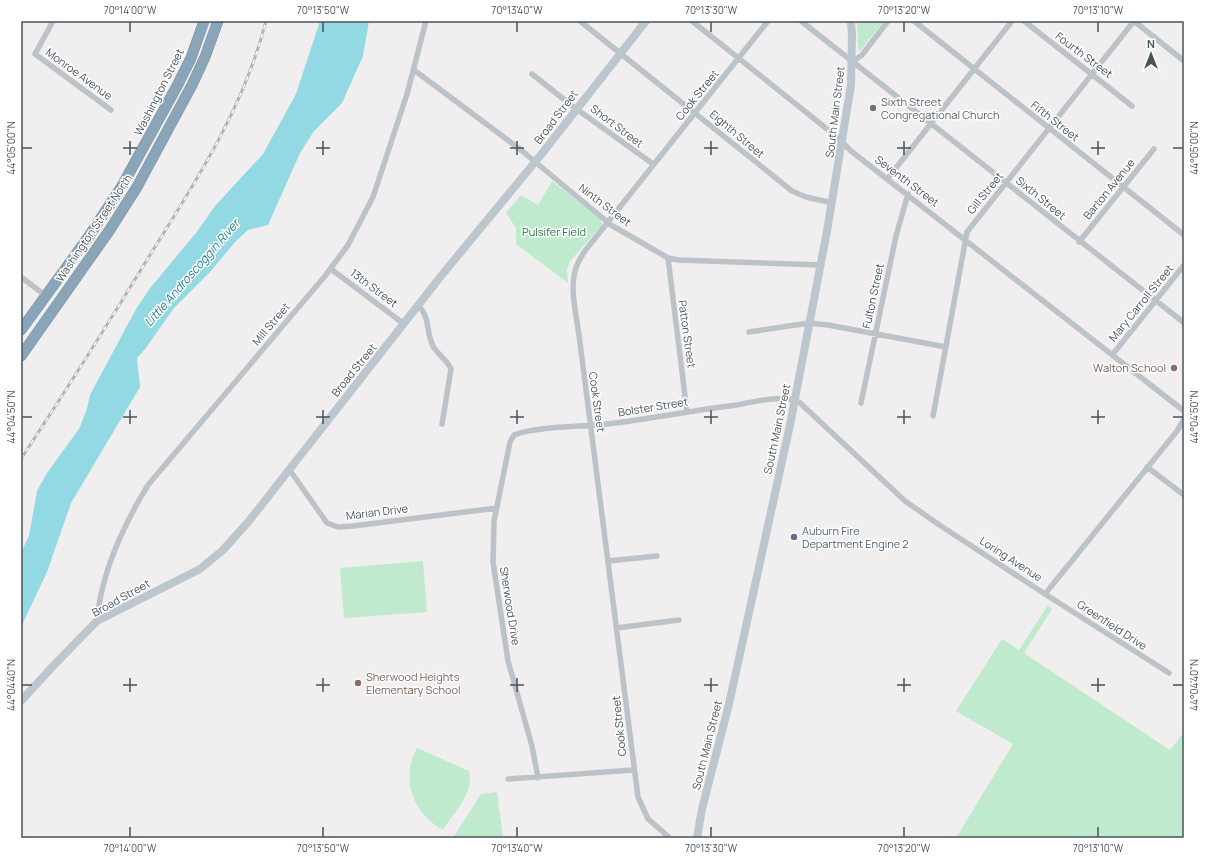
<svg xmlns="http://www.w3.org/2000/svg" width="1205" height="859" viewBox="0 0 1205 859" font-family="Manrope,sans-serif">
	<rect width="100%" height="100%" fill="#f0eeee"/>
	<!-- green -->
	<path fill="#c0eacd" d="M857 21H884L860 51 858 48Z
		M552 181 601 219 602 225 570 261 567 269 568 283 516 244V228L506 213 521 195 538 205Z
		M423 561 427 612 344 618 340 568Z
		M1048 605 1052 609 1024 653 1170 750 1184 732V838H956L1013 744 956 711 1002 639 1019 650Z
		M417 748 469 771C475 793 454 812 443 830 413 813 400 779 417 748Z
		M497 792 503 838H453L481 794Z"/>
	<!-- water -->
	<path fill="#92d9e3" d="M320 21H369L363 56 342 103 314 131 300 153 268 225 248 230 235 242 210 272 174 308 145 349 137 358 140 387 71 503 47 572 21 627V552L29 536 37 491 47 473 79 429 87 409 90 395 136 309 151 287 196 233 215 206 263 154 296 94Z"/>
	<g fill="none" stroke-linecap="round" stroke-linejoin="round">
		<defs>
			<path id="highway" d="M21 330 87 239 122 186 177 86 191 58 204 21
				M21 356 109 231 137 187 192 85 205 57 218 21"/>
		</defs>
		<!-- highway casing -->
		<use href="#highway" stroke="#7690a4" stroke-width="11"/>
		<!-- street -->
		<path stroke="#bbc3c9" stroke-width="5.5" d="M53 21 35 54 111 110
			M580 21 792 191 806 197 833 203
			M692 21 837 137 851 151 1184 411
			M801 21 1183 322
			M914 21 1184 235
			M1024 21 1132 106
			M1134 21 1184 61
			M852 62 862 55 888 21
			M414 70 521 150 611 225 668 258 678 260 820 265
			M532 74 571 105 653 164
			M888 178 1012 21
			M1079 242 1154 149
			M668 258 687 412
			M331 269 404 324
			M21 277 46 296
			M418 305C430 317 426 330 432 344 436 354 447 359 451 369L442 424
			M749 332 809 323 828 325 946 347
			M1113 354 1184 265
			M861 403 896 236 908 194
			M933 416 967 232 1134 21
			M1147 467 1184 495
			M289 469 327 523 338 527 353 526 497 508
			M608 561 657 556
			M1045 594 1169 673
			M97 621C101 572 123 526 148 485L325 276 348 245 373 197 407 94 426 21
			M616 628 679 620
			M538 778 532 746 508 661 493 562 494 521 510 442 514 435C536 426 583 427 607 424 651 419 694 410 737 405 752 402 786 394 799 402L905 501 941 526 1045 594 1177 431 1184 419
			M508 779 633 770
			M670 838 648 819 638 797 579 335C576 313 568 283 578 263 582 253 590 245 596 237L768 21"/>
		<!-- secondary -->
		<path stroke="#bbc6ce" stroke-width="8" d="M21 701 54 665 97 621 200 569 223 550 249 521 441 276 540 156 646 21
			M697 838 702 809 729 704 790 425 827 231 851 85 852 36 851 21"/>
		<!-- highway -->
		<use href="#highway" stroke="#8aa5b8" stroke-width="10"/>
		<defs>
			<path id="rail" d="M21 459C65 392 108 324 150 255 197 180 244 107 266 21"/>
		</defs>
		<!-- rail casing -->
		<use href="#rail" stroke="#b1b4b8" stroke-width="3"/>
		<!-- rail -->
		<use href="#rail" stroke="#fff" stroke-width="1.5" stroke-dasharray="4.5" stroke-linecap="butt"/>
	</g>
	<!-- ticks -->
	<path fill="none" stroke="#485359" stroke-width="1.5" d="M130 22V32M323 22V32M517 22V32M711 22V32M904 22V32M1098 22V32M130 141V155M323 141V155M517 141V155M711 141V155M904 141V155M1098 141V155M22 148H32M123 148H137M316 148H330M510 148H524M704 148H718M897 148H911M1091 148H1105M1173 148H1183M130 410V424M323 410V424M517 410V424M711 410V424M904 410V424M1098 410V424M22 417H32M123 417H137M316 417H330M510 417H524M704 417H718M897 417H911M1091 417H1105M1173 417H1183M130 678V692M323 678V692M517 678V692M711 678V692M904 678V692M1098 678V692M22 685H32M123 685H137M316 685H330M510 685H524M704 685H718M897 685H911M1091 685H1105M1173 685H1183M130 827V837M323 827V837M517 827V837M711 827V837M904 827V837M1098 827V837"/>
	<!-- markers -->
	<circle fill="#6b7280" stroke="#fff" stroke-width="1.5" cx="873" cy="108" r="4"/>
	<g fill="#8d6e63" stroke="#fff" stroke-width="1.5">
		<circle cx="1174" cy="368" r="4"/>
		<circle cx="358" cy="683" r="4"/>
	</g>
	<circle fill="#5c6f8a" stroke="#fff" stroke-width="1.5" cx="794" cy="537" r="4"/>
	<g text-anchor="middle" stroke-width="3" stroke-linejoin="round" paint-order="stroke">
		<!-- street labels -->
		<g font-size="11" fill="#485359" stroke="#fff">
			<text transform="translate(1084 55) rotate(37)" y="4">Fourth Street</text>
			<text transform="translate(79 74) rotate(36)" y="4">Monroe Avenue</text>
			<text transform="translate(159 92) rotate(-63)" y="4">Washington Street</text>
			<text transform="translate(697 95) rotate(-51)" y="4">Cook Street</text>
			<text transform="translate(835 112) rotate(-83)" y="4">South Main Street</text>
			<text transform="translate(556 117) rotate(-53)" y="4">Broad Street</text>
			<text transform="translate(1055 121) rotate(38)" y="4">Fifth Street</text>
			<text transform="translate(617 126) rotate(37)" y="4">Short Street</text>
			<text transform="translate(737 134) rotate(40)" y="4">Eighth Street</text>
			<text transform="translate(907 181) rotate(37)" y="4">Seventh Street</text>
			<text transform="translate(1109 189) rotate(-51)" y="4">Barton Avenue</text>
			<text transform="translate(985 193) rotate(-51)" y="4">Gill Street</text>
			<text transform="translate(1041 198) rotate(39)" y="4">Sixth Street</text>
			<text transform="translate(605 205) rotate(37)" y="4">Ninth Street</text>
			<text transform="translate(94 228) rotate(-56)" y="4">Washington Street North</text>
			<text transform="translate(374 288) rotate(37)" y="4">13th Street</text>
			<text transform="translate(873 296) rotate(-78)" y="4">Fulton Street</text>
			<text transform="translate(1141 303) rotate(-51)" y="4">Mary Carroll Street</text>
			<text transform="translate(271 324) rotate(-50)" y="4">Mill Street</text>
			<text transform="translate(687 334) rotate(82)" y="4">Patton Street</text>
			<text transform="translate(354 370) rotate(-51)" y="4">Broad Street</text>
			<text transform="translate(597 402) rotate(82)" y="4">Cook Street</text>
			<text transform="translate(653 407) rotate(-9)" y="4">Bolster Street</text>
			<text transform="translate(777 429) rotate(-78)" y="4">South Main Street</text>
			<text transform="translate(377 512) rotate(-7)" y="4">Marian Drive</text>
			<text transform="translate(1011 559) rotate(33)" y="4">Loring Avenue</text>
			<text transform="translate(121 598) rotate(-29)" y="4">Broad Street</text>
			<text transform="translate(510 606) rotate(81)" y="4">Sherwood Drive</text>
			<text transform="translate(1112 625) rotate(33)" y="4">Greenfield Drive</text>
			<text transform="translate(619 726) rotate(-96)" y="4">Cook Street</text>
			<text transform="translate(707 745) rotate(-76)" y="4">South Main Street</text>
		</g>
		<!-- worship labels -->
		<g font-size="11" fill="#5b616d" stroke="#fff" text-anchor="start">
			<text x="881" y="106">Sixth Street<tspan x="881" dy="13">Congregational Church</tspan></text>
		</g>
		<!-- park labels -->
		<g font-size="11" fill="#207342" stroke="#fff">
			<text x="554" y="236">Pulsifer Field</text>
		</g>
		<!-- education labels -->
		<g font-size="11" fill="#785e54" stroke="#fff" text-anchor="end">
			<text x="1166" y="372">Walton School</text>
			<text x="366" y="681" text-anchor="start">Sherwood Heights<tspan x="366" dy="13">Elementary School</tspan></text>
		</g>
		<!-- service labels -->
		<g font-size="11" fill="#4e5e75" stroke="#fff" text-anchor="start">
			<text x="802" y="535">Auburn Fire<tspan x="802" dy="13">Department Engine 2</tspan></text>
		</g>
		<!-- water labels -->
		<g font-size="12" font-style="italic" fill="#197f8c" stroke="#fff">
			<text transform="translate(192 273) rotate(-49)" y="4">Little Androscoggin River</text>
		</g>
	</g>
	<!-- border -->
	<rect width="1205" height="859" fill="none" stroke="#ffffff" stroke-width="44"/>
	<!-- north arrow -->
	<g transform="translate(1151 54)" stroke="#ffffff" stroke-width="3" paint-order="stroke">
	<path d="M0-3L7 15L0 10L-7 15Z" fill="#485359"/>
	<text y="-6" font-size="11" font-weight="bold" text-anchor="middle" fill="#485359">N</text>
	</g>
	<rect x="22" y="22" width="1161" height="815" fill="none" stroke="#485359" stroke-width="1.5"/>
	<g font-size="10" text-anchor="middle" fill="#485359">
		<text x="130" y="14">70°14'00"W</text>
		<text x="323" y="14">70°13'50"W</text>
		<text x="517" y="14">70°13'40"W</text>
		<text x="711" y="14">70°13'30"W</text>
		<text x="904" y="14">70°13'20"W</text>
		<text x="1098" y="14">70°13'10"W</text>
		<text transform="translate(11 148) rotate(-90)" y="4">44°05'00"N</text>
		<text transform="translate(1194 148) rotate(-90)" y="4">44°05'00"N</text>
		<text transform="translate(11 417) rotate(-90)" y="4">44°04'50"N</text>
		<text transform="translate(1194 417) rotate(-90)" y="4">44°04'50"N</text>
		<text transform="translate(11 685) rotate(-90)" y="4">44°04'40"N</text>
		<text transform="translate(1194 685) rotate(-90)" y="4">44°04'40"N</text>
		<text x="130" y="852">70°14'00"W</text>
		<text x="323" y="852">70°13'50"W</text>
		<text x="517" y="852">70°13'40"W</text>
		<text x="711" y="852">70°13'30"W</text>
		<text x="904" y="852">70°13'20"W</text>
		<text x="1098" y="852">70°13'10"W</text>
	</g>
</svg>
